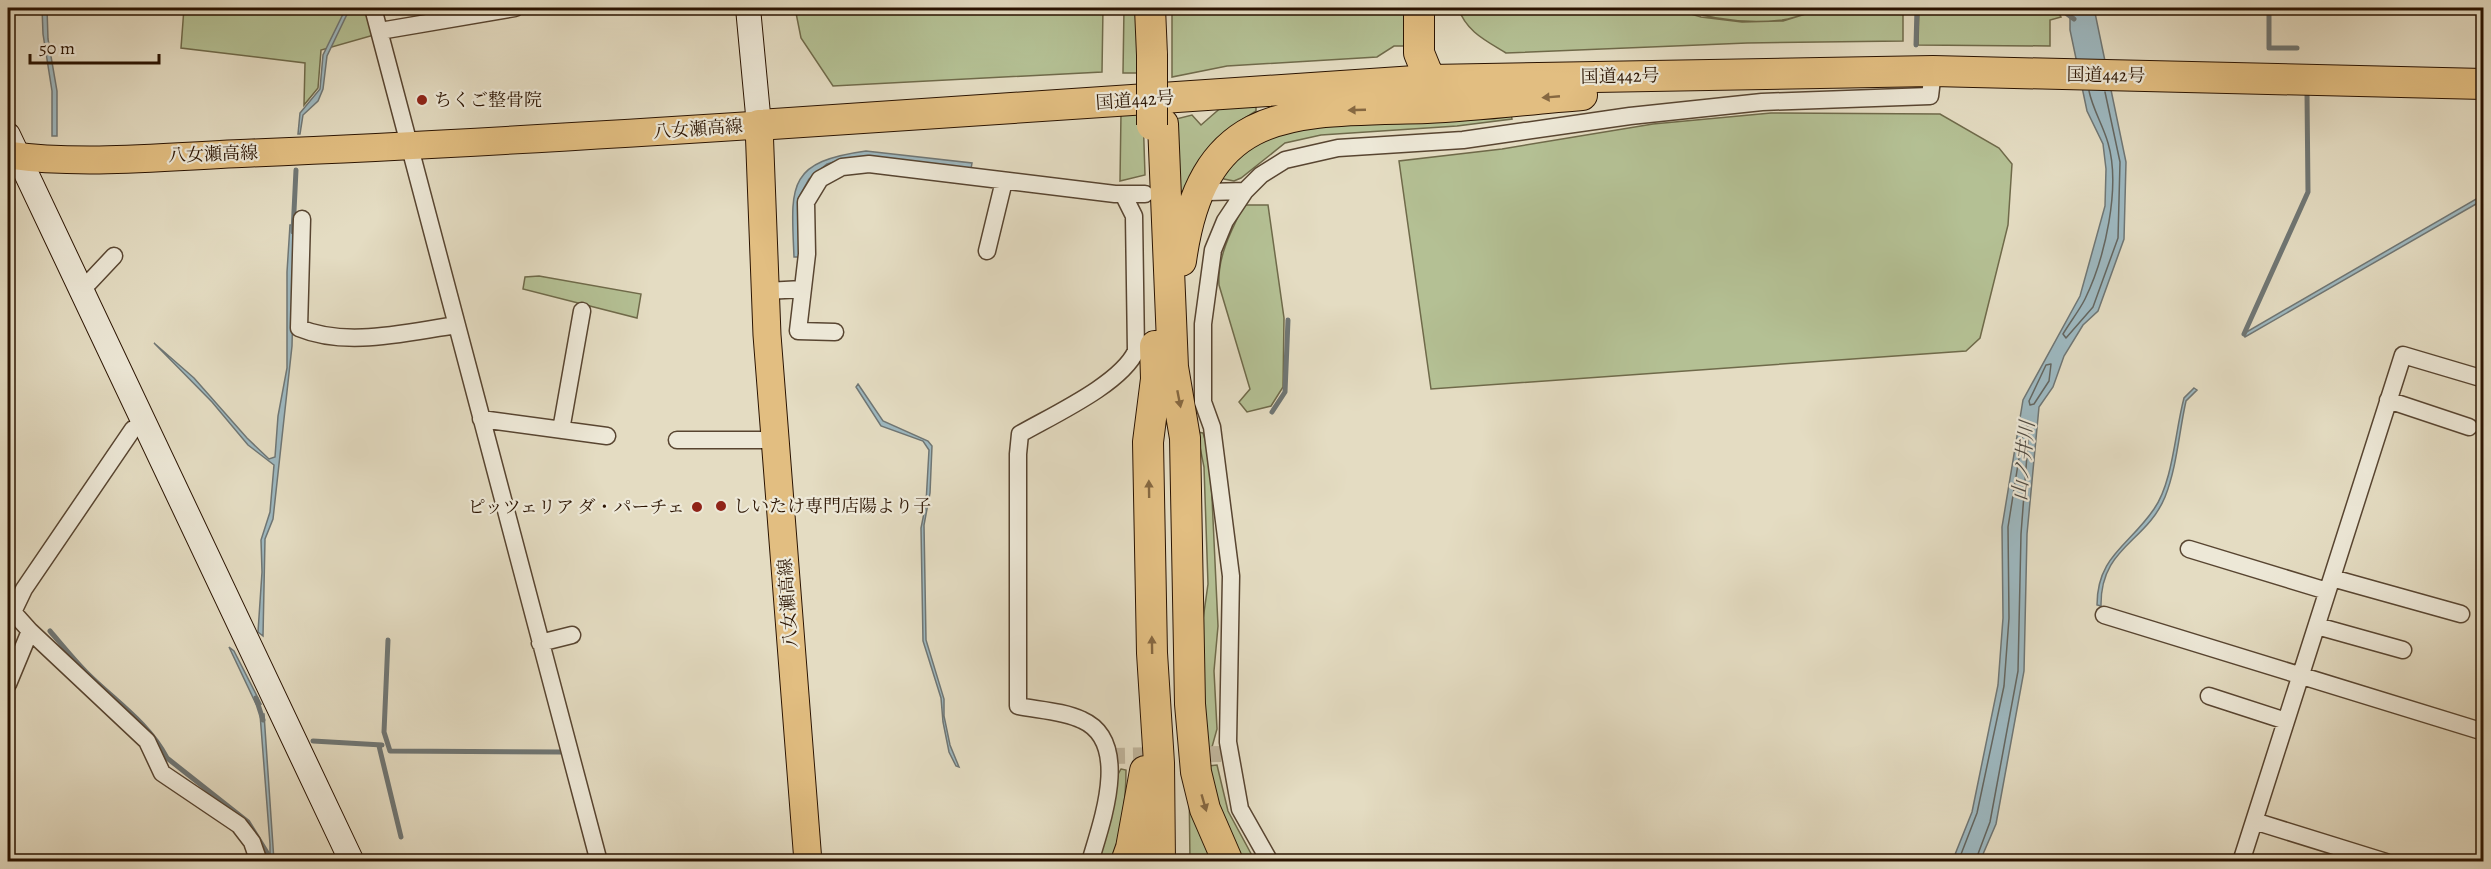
<svg xmlns="http://www.w3.org/2000/svg" width="2491" height="869" viewBox="0 0 2491 869" font-family="Alegreya,'Noto Serif JP',serif">
	<rect width="100%" height="100%" fill="#e4dcc2"/>
	<filter id="stains"><feTurbulence type="fractalNoise" baseFrequency=".00333" numOctaves="4"/><feColorMatrix values="0 0 0 0 .2 0 0 0 0 .09 0 0 0 0 .02 0 0 0 .5 -.17"/></filter>
	<radialGradient id="worn" r=".72"><stop offset=".6" stop-color="#630" stop-opacity="0"/><stop offset="1" stop-color="#630" stop-opacity=".3"/></radialGradient>
	<!-- green -->
	<path fill="#b4c094" stroke="#6f6a4a" stroke-width="1.5" d="M184 8H366L374 35 321 50 318 88 304 105 305 63 181 48Z
		M795 8H1103L1102 72 833 86 801 38Z
		M1124 8H1145V73H1123Z
		M1172 8H1410L1406 46H1394L1377 57 1227 66 1172 77Z
		M1458 8H1671L1701 17 1742 22 1783 21 1825 8H1903V41L1747 43 1506 53C1485 40 1467 32 1458 8Z
		M1677 8H1822C1810 12 1796 18 1782 20 1748 24 1710 19 1677 8Z
		M1919 8H2056L2061 17 2050 20V46L1918 45Z
		M1256 104V111C1217 134 1202 158 1180 197L1172 120 1192 115 1201 125 1224 105Z
		M1510 109 1512 119 1457 126 1321 135 1285 143 1241 178 1234 181 1224 179 1220 174 1264 132Z
		M1121 113 1143 114 1145 175 1120 181Z
		M1771 113 1940 114 1999 148 2012 164 2008 225 1980 338 1966 351 1431 389 1399 161 1502 149 1653 124Z
		M1244 205H1268L1284 318 1283 387 1271 406 1247 412 1239 402 1250 389 1219 285C1217 257 1232 229 1244 205Z
		M539 276 641 294 637 318 523 289 525 277Z
		M1197 432 1203 433 1210 455 1218 626 1214 671 1217 729 1212 747 1204 748 1200 641 1208 584 1204 467Z
		M1217 765 1228 811 1255 861H1241L1224 825 1208 766Z
		M1121 769 1126 770C1126 802 1122 831 1111 861L1095 862 1117 776Z
		M1189 781 1217 861H1190Z"/>
	<!-- water -->
	<path fill="#9db8c0" stroke="#6f7674" stroke-width="1.5" d="M42 8H47L48 39 57 91V136H52V91L43 34Z
		M346 8H350L327 56 323 89 318 101 303 115 300 134H298L300 113 320 89 323 55Z
		M2070 8H2094L2126 162 2124 239 2098 311 2083 325 2064 356 2053 387 2039 407 2027 534 2024 671 1996 824 1980 861 1952 862 1972 812 1998 685 2003 618 2002 527 2023 400 2080 296 2105 206 2106 169 2103 144 2087 111 2070 30Z
		M866 151 972 163 971 169 848 158 827 164 809 179 798 199 800 257H794C791 186 786 162 866 151Z
		M2483 195V200L2245 337 2243 334Z
		M290 225H295L292 346 273 519 265 539 263 636 258 632 262 572 261 540 270 512 274 465 248 445 212 402 154 343 194 378 247 438 269 459 275 457 278 416 287 368V272Z
		M858 384 883 421 928 441 932 446 930 493 924 525 926 640 944 699V716L950 745 959 767 956 766 949 752 943 722 941 698 923 641 921 528 926 503 929 450 923 441 881 426 856 387Z
		M2194 388 2197 390 2186 401C2179 432 2177 467 2165 497 2146 543 2100 547 2101 606L2097 605C2097 556 2129 546 2154 509 2173 482 2175 431 2184 398Z
		M229 647 234 651 261 704H256Z
		M260 714H264L274 861H270L268 857 270 855V844Z"/>
	<g fill="none" stroke-linecap="round" stroke-linejoin="round">
		<!-- shore -->
		<path stroke="#646660" stroke-width="1.5" d="M2089 91C2093 110 2103 125 2108 143 2121 187 2105 258 2085 299 2079 311 2070 322 2063 334L2066 338 2093 307 2118 238 2120 162 2105 92
			M2051 364 2049 381 2034 404 2030 405 2029 401 2046 365Z
			M1958 862 1977 813 2004 686 2009 618 2008 527 2023 433 2027 425 2029 429 2021 534 2018 671 1990 822 1975 862"/>
		<!-- stream -->
		<path stroke="#6f7674" stroke-width="5" d="M2059 8 2074 19
			M2269 8V48H2297
			M1916 45 1917 8
			M293 232 296 170
			M2244 334 2308 192 2307 93
			M1272 412 1285 392 1288 320
			M50 631C62 645 74 660 87 673 115 701 148 722 167 758L248 822 271 859
			M388 640 384 732 390 751 562 752
			M256 698 263 720
			M313 741 382 745
			M379 746 401 837"/>
		<!-- street-tunnel -->
		<path stroke="#bfb49b" stroke-width="16" stroke-dasharray="16 8" stroke-linecap="butt" d="M1109 756 1224 754"/>
		<defs>
			<path id="street" d="M373 8 599 862
				M380 31 515 8
				M1208 192 1245 191
				M302 219 299 328C347 348 407 332 457 325
				M987 251 1004 181
				M82 290 114 256
				M766 291 803 289
				M835 332 798 331 807 254 806 202 820 179 842 167 869 164 1115 194H1145
				M2388 400 2469 427
				M481 419 607 436
				M561 430 582 311
				M677 440H775
				M2189 549 2327 591
				M2332 578 2461 614
				M2104 615 2484 732
				M2317 626 2403 650
				M30 631 13 612 24 589 133 429
				M540 643 572 635
				M8 684 30 631 147 741 162 773 239 825 252 842 259 862
				M2209 696 2286 721
				M2254 821 2386 862
				M1090 862C1101 824 1132 742 1082 720 1064 711 1038 710 1018 706V454L1020 434C1053 415 1121 384 1136 351L1134 216 1123 194
				M1270 862 1240 809 1228 742 1231 576 1212 427 1203 402V324L1213 250 1225 221 1245 191 1261 175 1285 160 1338 148 1463 140 1630 116 1762 102 1930 96 1933 71
				M2241 862 2403 355 2484 379"/>
			<path id="secondary" d="M748 8 759 125
				M8 135 352 862"/>
			<path id="primary" d="M8 155C85 166 173 156 252 153 421 146 590 136 759 125L767 335 808 862"/>
			<path id="highway" d="M1150 8 1152 55
				M1419 8V53L1430 80
				M1163 124 1173 367 1185 438 1190 704 1196 772 1205 809 1228 862
				M759 125 1430 80 1933 71 2484 84
				M1181 261C1203 101 1295 112 1427 108 1478 106 1530 99 1582 95
				M1155 346 1156 379 1148 442 1152 653 1159 763 1160 862
				M1126 862 1131 848 1145 771"/>
		</defs>
		<!-- street casing -->
		<use href="#street" stroke="#584531" stroke-width="19"/>
		<!-- secondary casing -->
		<use href="#secondary" stroke="#2a1301" stroke-width="26"/>
		<!-- primary casing -->
		<use href="#primary" stroke="#2a1301" stroke-width="29"/>
		<!-- highway casing -->
		<use href="#highway" stroke="#2a1301" stroke-width="32"/>
		<!-- street -->
		<use href="#street" stroke="#ede8d7" stroke-width="16"/>
		<!-- secondary -->
		<use href="#secondary" stroke="#ede8d7" stroke-width="24"/>
		<!-- primary -->
		<use href="#primary" stroke="#e2be81" stroke-width="27"/>
		<!-- highway -->
		<use href="#highway" stroke="#e2be81" stroke-width="30"/>
		<defs>
			<path id="highway-bridge" d="M1152 55V125"/>
		</defs>
		<!-- highway-bridge casing -->
		<use href="#highway-bridge" stroke="#2a1301" stroke-width="32" stroke-linecap="butt"/>
		<!-- highway-bridge -->
		<use href="#highway-bridge" stroke="#e2be81" stroke-width="30"/>
	</g>
	<!-- one-way arrows -->
	<defs><path id="oneway-solid" d="M-6-.8H1V-3.2L6.5 0L1 3.2V.8H-6Z" transform="scale(1.5)"/></defs>
	<g fill="#866841">
		<use href="#oneway-solid" transform="translate(1551 97) rotate(175)"/>
		<use href="#oneway-solid" transform="translate(1357 110) rotate(178)"/>
		<use href="#oneway-solid" transform="translate(1179 399) rotate(79)"/>
		<use href="#oneway-solid" transform="translate(1149 489) rotate(-91)"/>
		<use href="#oneway-solid" transform="translate(1152 645) rotate(-91)"/>
		<use href="#oneway-solid" transform="translate(1204 803) rotate(74)"/>
	</g>
	<!-- markers -->
	<g fill="#8f2418" stroke="#ede8d7" stroke-width="2">
		<circle cx="422" cy="100" r="6"/>
		<circle cx="721" cy="506" r="6"/>
		<circle cx="697" cy="507" r="6"/>
	</g>
	<g text-anchor="middle" stroke-width="4.5" stroke-linejoin="round" paint-order="stroke">
		<!-- street labels -->
		<g font-size="18" fill="#2a1301" stroke="#ede8d7">
			<text transform="translate(2106 75) rotate(1)" y="6">国道442号</text>
			<text transform="translate(1620 76) rotate(-1)" y="6">国道442号</text>
			<text transform="translate(1135 100) rotate(-4)" y="6">国道442号</text>
			<text transform="translate(698 129) rotate(-4)" y="6">八女瀬高線</text>
			<text transform="translate(213 154) rotate(-2)" y="6">八女瀬高線</text>
			<text transform="translate(788 603) rotate(-94)" y="6">八女瀬高線</text>
		</g>
		<!-- poi labels -->
		<g font-size="18" fill="#2a1301" stroke="#ede8d7" text-anchor="start">
			<text x="434" y="106">ちくご整骨院</text>
			<text x="733" y="512">しいたけ専門店陽より子</text>
			<text x="685" y="513" text-anchor="end">ピッツェリア ダ・パーチェ</text>
		</g>
		<!-- water labels -->
		<g font-size="20" font-style="italic" fill="#524d44" stroke="#ede8d7">
			<text transform="translate(2023 461) rotate(-84)" y="7">山ノ井川</text>
		</g>
	</g>
	<!-- margin -->
	<rect width="2491" height="869" fill="none" stroke="#e4dcc2" stroke-width="30"/>
	<rect x="9" y="9" width="2473" height="851" fill="none" stroke="#2a1301" stroke-width="3"/>
	<rect x="15" y="15" width="2461" height="839" fill="none" stroke="#2a1301" stroke-width="1.5"/>
	<!-- scale -->
	<path d="M30 54v9h129v-9" fill="none" stroke="#2a1301" stroke-width="3"/>
	<text x="39" y="54" font-size="18" fill="#2a1301" stroke="#ede8d7" stroke-width="4.5" paint-order="stroke">50 m</text>
	<rect width="100%" height="100%" filter="url(#stains)"/>
	<rect width="100%" height="100%" fill="url(#worn)"/>
</svg>
